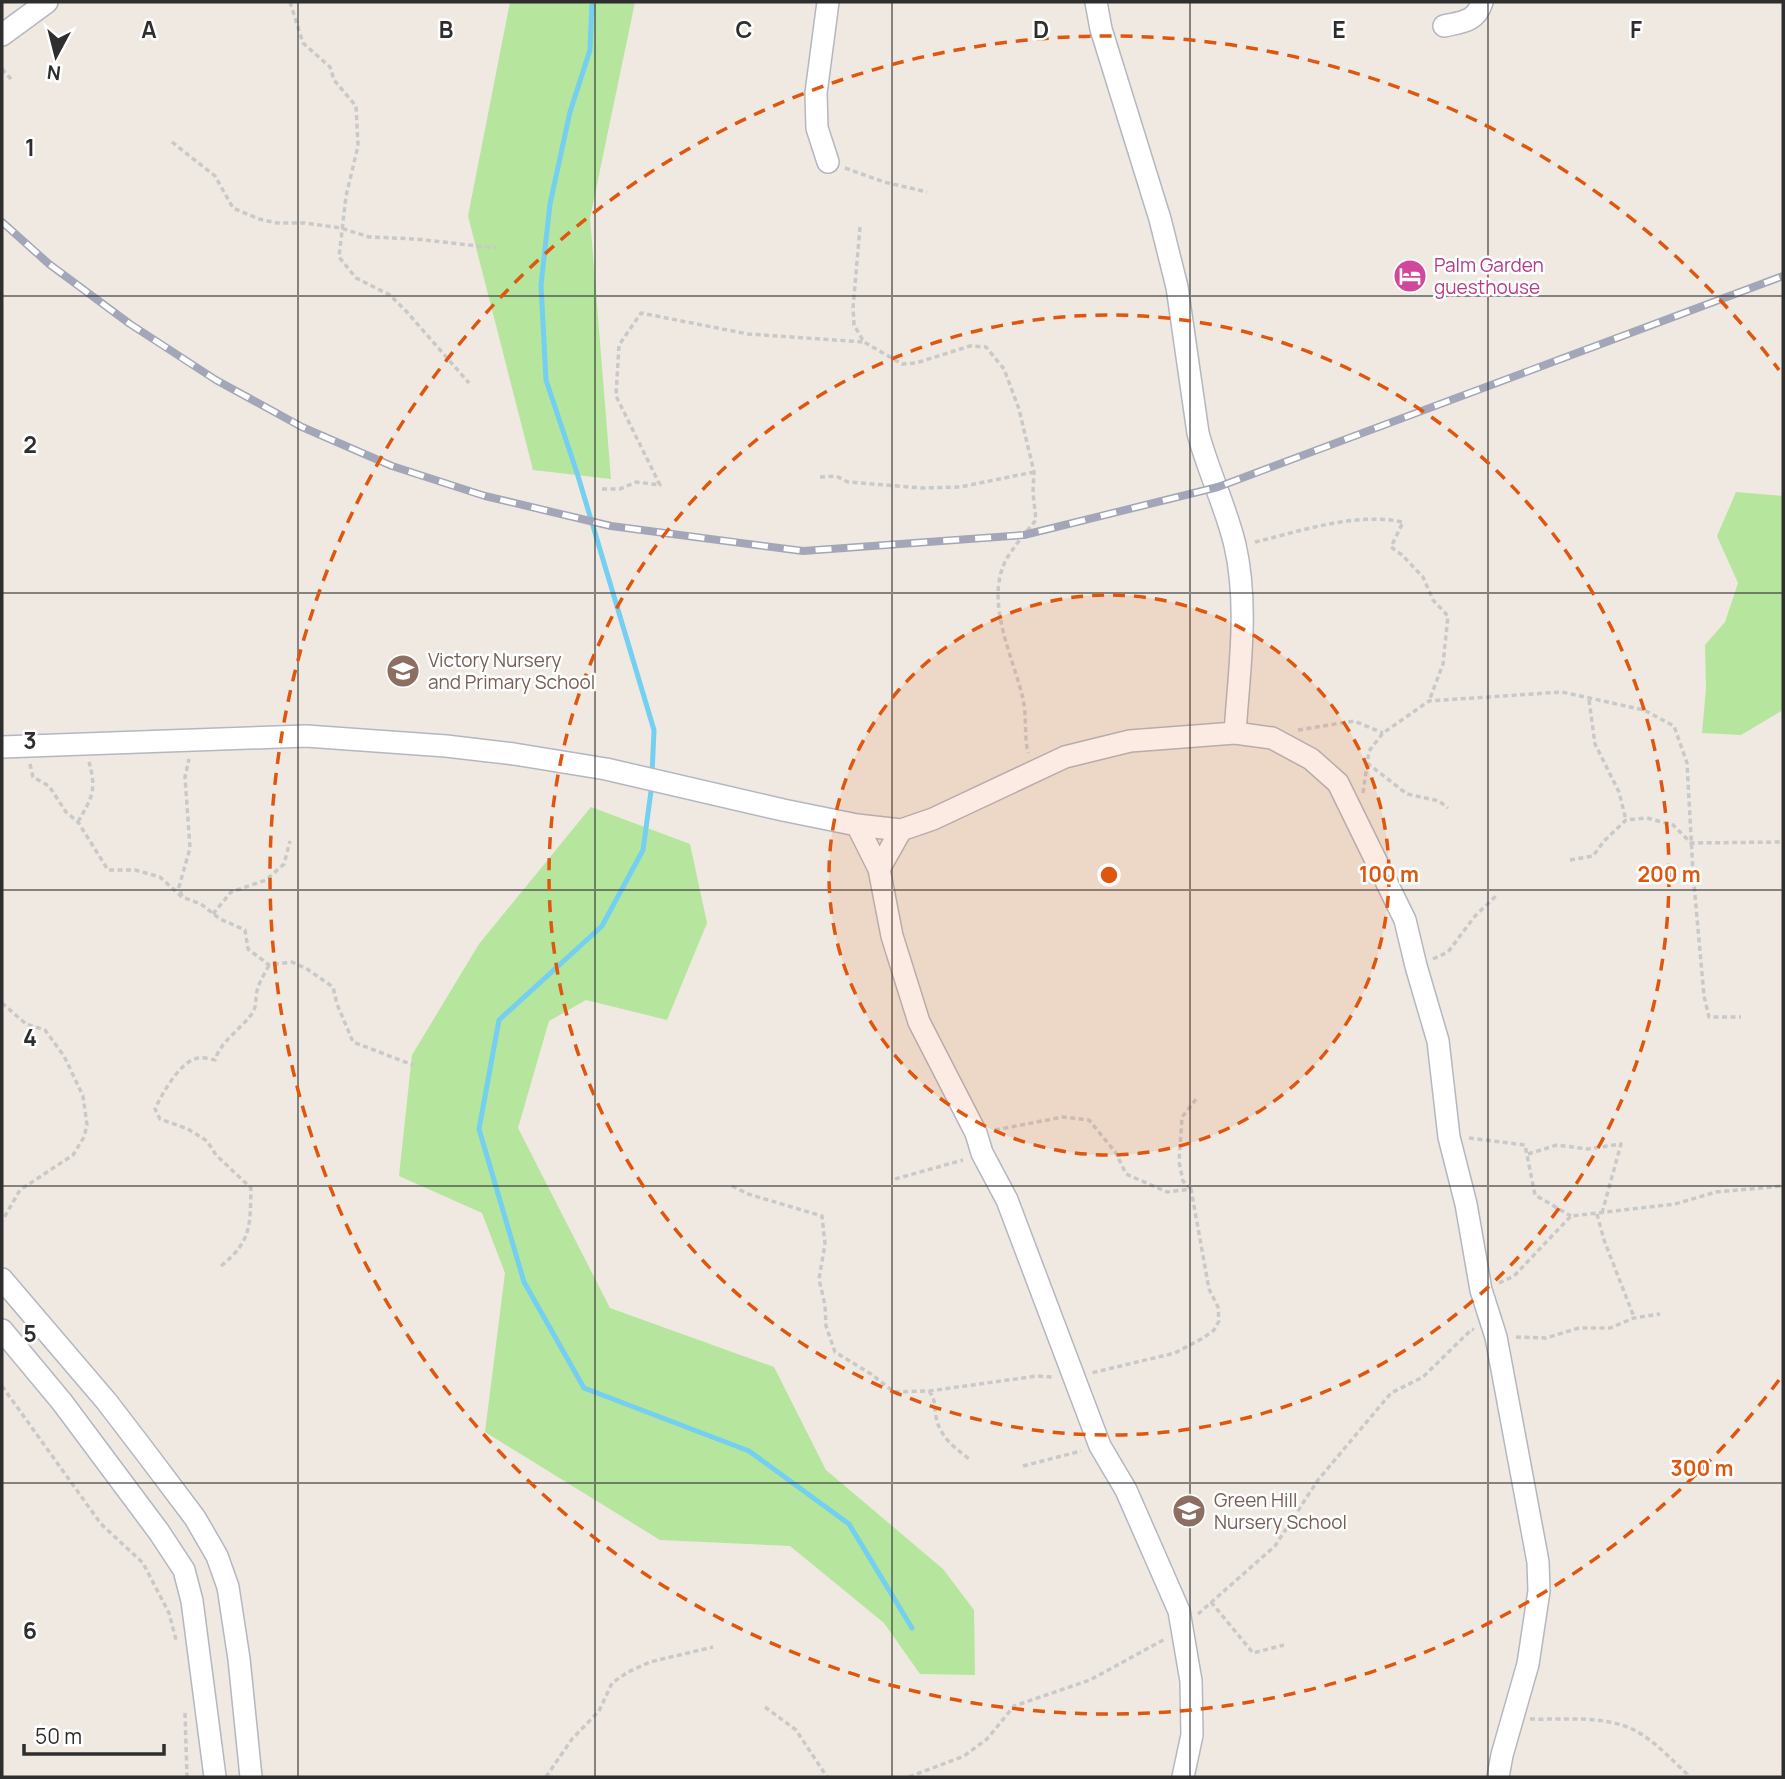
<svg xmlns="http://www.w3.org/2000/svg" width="1785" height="1779" viewBox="0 0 1785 1779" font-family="Manrope,sans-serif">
	<rect width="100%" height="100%" fill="#efe9e1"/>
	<!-- green -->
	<path fill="#b6e59e" d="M510 2H635L590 218 611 479 533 470 468 216Z
		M1736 492 1783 496V710L1741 735 1702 733 1706 688 1705 645 1725 622 1738 583 1717 536Z
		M591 807 690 844 707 923 667 1020 586 1000 549 1021 518 1128 610 1308 774 1367 826 1470 943 1569 974 1610 975 1675 920 1674 884 1623 790 1546 660 1540 485 1432 505 1273 482 1213 399 1176 412 1055 479 944Z"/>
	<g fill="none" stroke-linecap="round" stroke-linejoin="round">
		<!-- stream -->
		<path stroke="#75cff0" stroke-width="5" d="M592 2 590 50 570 112 550 204 541 285 546 380 578 476 654 730 652 775
			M652 784 643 850 602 926 499 1020 479 1129 524 1282 584 1388 749 1451 849 1524 912 1628"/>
		<defs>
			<path id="minor" d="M1096 2 1101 29 1160 219 1177 287 1198 433C1208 471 1226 507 1235 545 1249 606 1239 672 1235 733
				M1444 26C1462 22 1476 22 1482 2
				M2 35 47 2
				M828 162 817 128 816 93 828 2
				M2 747 306 736 446 746 514 754 606 769 783 810 857 825 901 830 933 819 1065 757 1130 741 1235 733 1272 738 1311 759 1338 783 1405 920 1416 966 1438 1041 1449 1137 1466 1204 1481 1290 1496 1337 1538 1562 1539 1591 1528 1664 1502 1755 1498 1777
				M857 825 879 869 892 936 919 1022 976 1133 982 1153 1007 1200 1100 1446 1126 1490 1179 1611 1191 1681 1192 1735 1183 1777
				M879 869 901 830
				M2 1279 107 1402 146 1453 195 1518 217 1556 228 1587 239 1659 251 1777
				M2 1330 62 1402 159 1532 184 1570 192 1601 215 1777"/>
		</defs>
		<!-- minor casing -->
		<use href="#minor" stroke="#b4b7c1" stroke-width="24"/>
		<!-- path -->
		<path stroke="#c9c9c9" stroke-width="3.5" stroke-dasharray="5 3.5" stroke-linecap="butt" d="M290 2 303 43 330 67 334 80 356 106 358 146 346 196 339 257 356 278 390 295 406 311 469 383
			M2 69 11 79
			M172 142 215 176 233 208 259 219 277 223H305L341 228 369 237 416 239 496 248
			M845 168 884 182 927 192
			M860 227 853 308 854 325 864 342 902 364 916 363 970 346 986 347 1004 369 1019 409 1034 472 1033 493 1036 520C1026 532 1015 545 1007 558 983 601 1014 658 1023 699 1027 717 1024 735 1028 753
			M820 477 836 476 848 482 922 488 960 487 1034 472
			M602 489H620L636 482 660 485 616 396 619 345 641 313 748 334 864 342
			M1255 542C1302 531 1354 512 1403 522L1391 547 1402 555 1423 577 1433 600 1448 616 1443 664 1429 701
			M1589 700 1595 744 1619 792 1626 820
			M1298 730 1354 721 1383 733
			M1367 763 1407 794 1439 801 1448 808
			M30 764 33 777 49 786 66 812 78 822 108 870H135L160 877 182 897 201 904 220 919 245 930 248 949 269 965 292 962 307 969 333 987 337 1004 353 1042 413 1065
			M1363 793 1369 751 1383 733 1429 701 1562 692 1644 710 1674 726 1687 763 1693 873 1704 996 1709 1017H1741
			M78 822C92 797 97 791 89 762
			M1570 860 1593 856 1604 841 1626 820 1647 818 1673 825 1691 843 1783 842
			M182 896 179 887 190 848 185 777 189 759
			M213 914 231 892 266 880 284 864 290 841
			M1433 959 1448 952 1475 916 1497 895
			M2 1003 26 1024 45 1030 64 1056 83 1096 87 1125 84 1137 73 1155 20 1190 2 1221
			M995 1130 1063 1117 1089 1120 1116 1153 1126 1174 1167 1192 1191 1189 1209 1289 1218 1307 1219 1321 1214 1330 1203 1338 1175 1353 1091 1373
			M1469 1138 1525 1145 1535 1195 1571 1216
			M1528 1154 1557 1145 1587 1149 1621 1144 1602 1213
			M895 1179 963 1160
			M732 1186 748 1194 822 1216 825 1244 819 1279 825 1305 826 1326 835 1352 871 1374 894 1392 929 1391 1037 1376 1052 1377
			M1191 1189 1183 1181 1179 1162 1182 1117 1197 1098
			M1597 1214 1604 1240 1634 1317
			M221 1266C252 1241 250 1225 251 1188L216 1155 207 1141 188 1129 160 1119 155 1109C162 1094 180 1061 198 1058 203 1057 210 1059 215 1060 222 1039 241 1030 253 1012 257 1005 255 998 257 991 259 982 265 973 269 965
			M1499 1283 1514 1276 1571 1216 1675 1204 1716 1192 1783 1186
			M1516 1337 1546 1338 1579 1328H1610L1634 1318 1660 1314
			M2 1386 101 1524 143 1563 169 1613 176 1640
			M929 1391C936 1400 934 1406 936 1417 940 1437 954 1447 969 1459
			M1023 1466 1081 1451
			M1211 1602 1253 1653 1284 1645
			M1198 1614 1275 1546 1318 1480 1391 1393 1423 1377 1472 1329 1474 1330
			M765 1707 796 1730 827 1777
			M185 1713 187 1777
			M1530 1719C1564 1720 1601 1715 1632 1729 1653 1739 1671 1759 1687 1774V1777
			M546 1777 572 1739 599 1711 612 1683 628 1672 650 1662 713 1647
			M909 1777 964 1756 987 1739 1014 1706 1090 1680 1165 1639"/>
		<!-- minor -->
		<use href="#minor" stroke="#fff" stroke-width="21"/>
		<defs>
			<path id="rail" d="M2 222 49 264 130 324 216 380 302 427 392 466 485 496 611 526 803 551 1024 535 1218 487 1783 276"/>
		</defs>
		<!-- rail casing -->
		<use href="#rail" stroke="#a3a6b8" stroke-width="8"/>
		<!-- rail -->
		<use href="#rail" stroke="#fff" stroke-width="5" stroke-dasharray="16" stroke-linecap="butt"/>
	</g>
	<!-- grid -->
	<path fill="none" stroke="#2e2e2e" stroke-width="2" stroke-opacity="0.55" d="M298 2V1777M595 2V1777M892 2V1777M1190 2V1777M1488 2V1777M2 296H1783M2 593H1783M2 890H1783M2 1186H1783M2 1483H1783"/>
	<!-- distance rings -->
	<circle cx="1109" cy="875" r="280" fill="#df570e" fill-opacity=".12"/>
	<g fill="none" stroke="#df570e" stroke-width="3.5" stroke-dasharray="12 9">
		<circle cx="1109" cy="875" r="280"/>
		<circle cx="1109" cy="875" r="560"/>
		<path d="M1779 1380A839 839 0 1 1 1779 370"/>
	</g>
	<!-- icons -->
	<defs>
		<symbol id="hotel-disc" viewBox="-11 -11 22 22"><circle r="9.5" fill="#d1479c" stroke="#fff"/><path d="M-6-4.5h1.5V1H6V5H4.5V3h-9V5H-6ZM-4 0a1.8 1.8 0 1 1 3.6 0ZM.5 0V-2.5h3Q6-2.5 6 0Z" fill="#fff"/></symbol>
		<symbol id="school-disc" viewBox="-11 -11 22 22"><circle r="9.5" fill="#8d6e63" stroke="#fff"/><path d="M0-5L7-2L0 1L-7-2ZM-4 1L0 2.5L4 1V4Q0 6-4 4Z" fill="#fff"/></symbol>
	</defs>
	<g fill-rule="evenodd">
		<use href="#hotel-disc" x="1391" y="257" width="38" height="38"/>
		<use href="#school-disc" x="384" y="652" width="38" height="38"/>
		<use href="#school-disc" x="1170" y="1492" width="38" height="38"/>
	</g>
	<g text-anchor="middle" stroke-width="5" stroke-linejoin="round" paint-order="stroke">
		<!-- hotel labels -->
		<g font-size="19" fill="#b23c85" stroke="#fff" text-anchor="start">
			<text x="1434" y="272">Palm Garden<tspan x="1434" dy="22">guesthouse</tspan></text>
		</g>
		<!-- education labels -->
		<g font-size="19" fill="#785e54" stroke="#fff" text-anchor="start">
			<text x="428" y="667">Victory Nursery<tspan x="428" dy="22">and Primary School</tspan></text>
			<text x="1214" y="1507">Green Hill<tspan x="1214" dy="22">Nursery School</tspan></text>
		</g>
	</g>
	<g font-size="23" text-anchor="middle" font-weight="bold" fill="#2e2e2e" stroke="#fff" stroke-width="5" stroke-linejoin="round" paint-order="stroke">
		<text x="149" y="38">A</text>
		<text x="446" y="38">B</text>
		<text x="744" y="38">C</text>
		<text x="1041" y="38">D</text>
		<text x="1339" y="38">E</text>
		<text x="1636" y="38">F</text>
		<text x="30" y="156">1</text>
		<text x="30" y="453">2</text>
		<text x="30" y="749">3</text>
		<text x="30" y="1046">4</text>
		<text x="30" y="1342">5</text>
		<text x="30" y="1639">6</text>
	</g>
	<circle cx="1109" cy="875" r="10" fill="#df570e" stroke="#fff" stroke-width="3.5"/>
	<g font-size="21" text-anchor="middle" font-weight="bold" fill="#df570e" stroke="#fff" stroke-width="5" stroke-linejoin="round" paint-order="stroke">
		<text x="1389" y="882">100 m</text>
		<text x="1669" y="882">200 m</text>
		<text x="1702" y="1476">300 m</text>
	</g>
	<!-- border -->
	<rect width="1785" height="1779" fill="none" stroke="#2e2e2e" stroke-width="7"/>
	<!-- north arrow -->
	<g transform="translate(56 56) rotate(187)" stroke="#ffffff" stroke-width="5" paint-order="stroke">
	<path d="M0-5L12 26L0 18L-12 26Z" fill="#2e2e2e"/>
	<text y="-10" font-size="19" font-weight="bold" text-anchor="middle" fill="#2e2e2e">N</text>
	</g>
	<!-- scale -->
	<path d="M24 1744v10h140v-10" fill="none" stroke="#2e2e2e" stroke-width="3.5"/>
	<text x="35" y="1744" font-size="21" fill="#2e2e2e" stroke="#ffffff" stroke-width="5" paint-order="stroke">50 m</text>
</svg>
